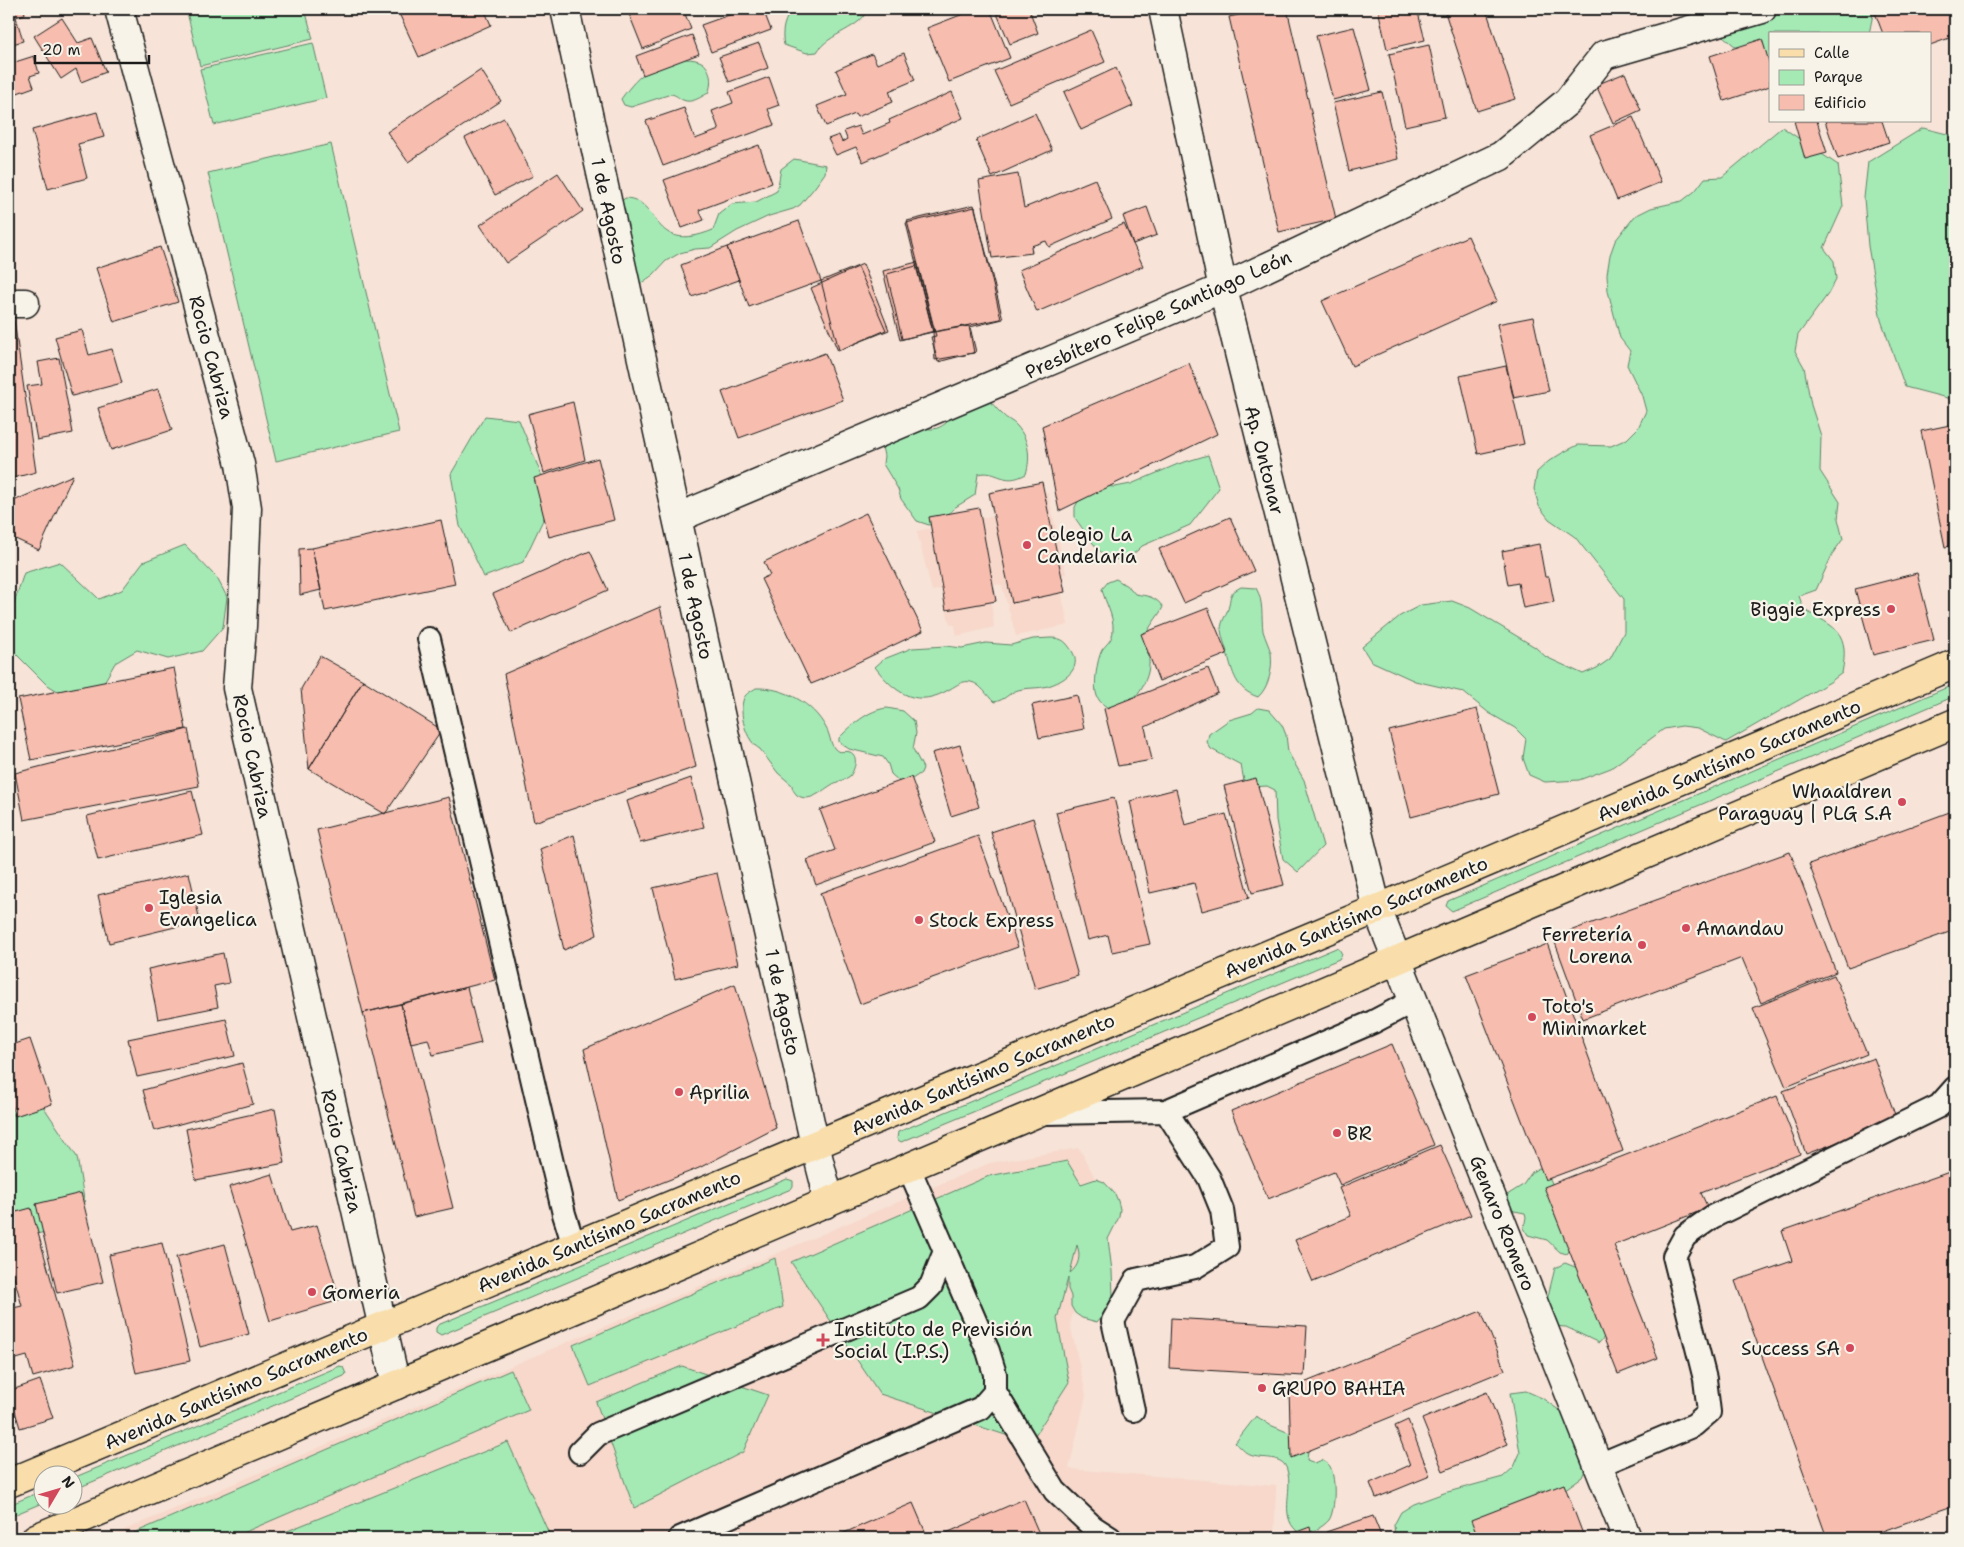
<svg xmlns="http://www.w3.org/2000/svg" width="1964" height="1547" viewBox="0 0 1964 1547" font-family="'Shantell Sans',sans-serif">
	<rect width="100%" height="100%" fill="#f7e3d7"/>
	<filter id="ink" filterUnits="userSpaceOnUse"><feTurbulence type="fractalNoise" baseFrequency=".02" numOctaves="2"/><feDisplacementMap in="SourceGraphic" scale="10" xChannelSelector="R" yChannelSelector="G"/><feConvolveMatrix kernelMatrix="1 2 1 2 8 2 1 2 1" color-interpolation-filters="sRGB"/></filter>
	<g filter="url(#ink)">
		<!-- built -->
		<path fill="#f7d8cb" d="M1048 493 1066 574 1058 576 1068 625 1016 636 1002 585 989 584 994 627 957 636 955 625 950 624 941 589 932 591 917 531 990 517 1003 512 1001 503Z
			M1079 1148 1103 1193 1070 1324 1086 1395 1069 1469 1276 1486 1274 1538H106L990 1163Z"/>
		<!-- green -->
		<path fill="#a5eab5" stroke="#608368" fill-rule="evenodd" d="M201 9H305L313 39 200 66 187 12Z
			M794 9H867C863 28 828 33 817 52L807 53 784 45C781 32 784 17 794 9Z
			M1724 9H1874L1869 34H1770V76L1716 30Z
			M313 43 326 98 214 125 200 69Z
			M682 59C687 59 694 59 699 61 711 65 713 83 708 93 701 97 691 104 683 100 678 98 677 95 671 94L631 107 624 105 621 99C643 69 648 70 682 59Z
			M1782 127 1838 165 1843 206 1824 248 1834 261 1836 279 1828 294 1798 335 1795 351 1804 367 1811 405 1821 436 1820 471 1840 502 1838 519 1843 539 1833 553 1816 590 1799 596 1804 610C1836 627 1850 632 1842 673L1830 682 1726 742 1698 728 1682 726 1664 729 1611 768 1579 780 1545 782 1529 775 1523 758 1526 739 1515 728 1489 713 1463 692 1415 681 1371 661 1362 647 1400 616 1421 605 1452 601 1470 608 1535 647 1546 657 1583 674 1597 668 1610 659 1624 632V599L1575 537 1549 519 1539 506 1534 489 1537 472 1549 461 1564 452 1578 445 1611 446 1627 439 1638 428 1646 411 1642 396 1627 365 1630 351 1620 338 1608 291 1607 274 1610 255 1615 241 1635 216 1651 208 1682 201 1695 191 1705 178 1722 177Z
			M1923 128 1955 136V400L1905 387 1881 320 1868 246 1864 198 1868 162Z
			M331 144 399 432 276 461 208 173Z
			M794 159 826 165 825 173 815 187 800 205 793 209 769 216 737 231 710 248 695 249 680 253 666 261 653 275 640 284 632 285 619 204 625 198C662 199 649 256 713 230L719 214 732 204 756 202 777 191 781 169Z
			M986 397C992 402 996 409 1002 414 1006 419 1013 421 1017 426 1029 440 1031 457 1026 474 1003 487 998 469 978 474L975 495 954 508 946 517 929 525 917 521 901 499 898 489 883 464 884 456 879 432C887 429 896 425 905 423 921 420 927 438 946 423V415Z
			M485 416 519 420 552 501 523 562 484 577 460 526 451 474Z
			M1208 455 1219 488 1190 525 1142 546C1110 580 1093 542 1075 518V507L1079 500 1100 486 1115 487 1131 484 1178 464Z
			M185 545 217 578 227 597 223 627 202 651 168 659 137 650 115 663 99 691 76 702 46 684 11 649 13 606 24 573 60 562 99 599 122 590 143 562Z
			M1116 579 1130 588 1135 594C1147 596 1155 596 1163 607 1159 616 1147 628 1146 637 1144 644 1148 652 1149 659 1151 680 1134 705 1115 711 1108 708 1100 704 1097 696 1093 687 1097 659 1102 650 1107 643 1113 640 1113 630 1114 615 1105 603 1102 589L1108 582Z
			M1241 587 1256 588C1264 602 1261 616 1263 631 1265 638 1269 646 1271 653 1273 668 1269 687 1258 697 1235 689 1233 673 1227 652 1225 645 1222 638 1221 630 1221 620 1228 613 1229 605 1231 594 1230 593 1241 587Z
			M1051 638C1063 638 1066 642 1072 651 1083 669 1064 681 1048 686 1038 689 1028 687 1018 690 1008 693 1006 700 994 702 987 696 981 684 971 682 963 680 957 685 950 689 917 709 896 694 875 667L884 659 912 648 946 646 962 648 986 643 1011 645 1033 639Z
			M1955 684V696L1452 911 1446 906 1448 901Z
			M756 688C784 687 813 703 826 728 830 734 830 744 835 749 839 754 845 750 850 752 859 756 855 769 850 776 845 780 838 781 833 784 822 790 810 804 797 795 794 792 792 789 792 785L778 773 760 749C746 742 738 712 744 698 746 693 752 691 756 688Z
			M887 708 903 711 914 721 916 733 913 749 923 768 921 773 912 779 900 782 891 774 888 764 883 757 849 749 839 742V738C852 725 868 710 887 708Z
			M1258 708 1269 710 1282 725 1286 735 1288 752 1304 780 1323 846 1298 872 1283 859 1276 820 1275 790 1267 786 1251 787 1244 781 1241 765 1211 749 1207 742 1209 734 1229 720 1252 713Z
			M1336 948 1339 949 1342 954 1339 959 901 1142 897 1139 898 1132Z
			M25 1079 77 1157 85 1205 61 1228 9 1241V1083Z
			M1067 1161 1081 1184 1096 1179 1104 1182 1115 1194 1118 1201 1120 1209 1119 1217 1108 1239 1112 1271 1113 1296 1107 1310 1097 1322 1082 1318 1075 1313 1071 1306V1296L1068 1289V1278L1057 1319 1069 1382 1030 1443 880 1394 791 1262 989 1176ZM1077 1245C1081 1256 1079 1266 1070 1273Z
			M1539 1168 1547 1171C1553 1190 1582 1237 1567 1254L1560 1252 1547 1240 1528 1235 1524 1228 1526 1217 1525 1213 1509 1210 1506 1199 1507 1195 1523 1185 1532 1172Z
			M787 1179 793 1181V1186L791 1189 441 1335 436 1332V1328L438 1325Z
			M775 1258 783 1307 590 1386 573 1345Z
			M1565 1263 1580 1269 1605 1336 1599 1343 1566 1327 1551 1326 1546 1304 1555 1268Z
			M340 1366 343 1367 346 1374 344 1376 73 1490V1478Z
			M682 1366 768 1395 743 1452 634 1508 596 1402Z
			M511 1370 529 1410 231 1538H136L134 1533Z
			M1526 1391 1542 1398 1570 1418 1589 1462 1582 1477 1557 1495 1541 1491C1524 1500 1522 1516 1511 1523 1500 1530 1485 1531 1474 1538H1395L1394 1525 1401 1512 1414 1504 1444 1493 1503 1477 1514 1467 1520 1453 1510 1393Z
			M1256 1416 1270 1425 1299 1437 1308 1451 1307 1460 1315 1463 1322 1460C1323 1461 1328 1464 1329 1465 1336 1474 1336 1510 1329 1520 1322 1528 1311 1533 1301 1534 1277 1519 1294 1492 1287 1470 1283 1454 1262 1460 1250 1455 1245 1453 1240 1446 1235 1443Z
			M508 1442 551 1538H270Z
			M42 1491V1503L9 1517V1505Z"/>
		<!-- building -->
		<path fill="#f7bdaf" stroke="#1c1c1c" d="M9 9H24L25 14 16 17 23 41 9 45Z
			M397 9H484L491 25 419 57Z
			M627 9H683L691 29 643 49Z
			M746 9H763L771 30 711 52 701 25Z
			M976 9H990L1010 58 949 82 927 28Z
			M995 9H1029L1038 33 1010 44Z
			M1265 9H1287L1336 219 1279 232 1229 17Z
			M1378 9H1417L1425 40 1387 49Z
			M1444 9H1486L1515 99 1477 111Z
			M1877 9H1955V36L1930 45V34H1883L1874 10Z
			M62 18 78 43 92 38 106 72 81 82 76 69 61 79 34 36Z
			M1354 27 1371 90 1333 100 1316 36Z
			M1091 30 1105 62 1009 103 994 71Z
			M692 35 699 54 643 75 636 56Z
			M1762 39 1770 65V86L1724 101 1710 56Z
			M759 43 768 68 729 82 719 57Z
			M1429 45 1445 117 1405 126 1389 54Z
			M904 53 915 80 889 91 893 102 857 117 855 114 826 126 817 106 847 94 836 70 872 54 877 64Z
			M34 56 39 73 30 76 34 87 9 96V64Z
			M1116 68 1133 106 1081 130 1064 92Z
			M481 70 501 101 408 162 387 132Z
			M1625 73 1641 110 1613 123 1596 85Z
			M769 77 779 105 768 109 774 125 663 166 646 121 684 108 695 139 719 130 712 111 733 103 729 92Z
			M952 92 963 118 863 162 856 147 836 155 828 139 839 135 842 142 847 139 844 131 858 126 862 135 890 123 889 120Z
			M1382 92 1398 159 1349 171 1333 103Z
			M97 112 104 137 78 144 87 178 48 189 32 130Z
			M1035 113 1052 150 992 177 976 140Z
			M1633 117 1661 182 1617 200 1590 135Z
			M504 118 533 176 495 195 465 138Z
			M1794 121H1817L1827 153 1805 159Z
			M1825 121H1882L1889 142 1838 159Z
			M759 145 772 183 699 210 704 220 682 228 664 180Z
			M558 173 583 211 506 263 480 225Z
			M1018 174 1024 208 1095 179 1112 219 1049 247 1046 241 1031 246 1032 253 992 258 979 181Z
			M974 205 1003 319 970 327 976 352 938 362 931 337 936 336 907 221Z
			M975 207 1001 319 933 332 906 223Z
			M1147 207 1157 235 1133 244 1123 216Z
			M799 221 821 281 749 307 727 247Z
			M1124 224 1143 266 1037 312 1019 270Z
			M1468 236 1497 301 1352 366 1322 301Z
			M160 247 178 302 114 322 96 268Z
			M727 247 739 280 692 297 681 265Z
			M917 262 934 331 900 340 883 271Z
			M863 264 889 330 839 350 821 281Z
			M916 266 933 332 902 339 887 274Z
			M858 267 886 330 838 351 811 288Z
			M1533 317 1549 391 1514 398 1497 324Z
			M9 320H14L36 472 9 479Z
			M969 326 974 353 935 360 933 332Z
			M82 330 89 355 112 349 122 383 72 396 55 337Z
			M825 353 843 400 739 438 722 392Z
			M59 358 73 433 37 440 27 386 42 384 38 362Z
			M1189 363 1217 434 1059 511 1042 426Z
			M1506 366 1524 444 1478 454 1460 376Z
			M158 389 172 430 111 450 98 408Z
			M573 402 585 460 544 473 528 414Z
			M1955 424V545L1945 547 1921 431Z
			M598 458 614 520 549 537 534 478Z
			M73 475 39 550 9 536V503Z
			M1042 482 1065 592 1012 603 989 493Z
			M979 508 996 601 946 610 929 517Z
			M866 513 923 631 821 680 811 684 761 579 770 575 764 562Z
			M1230 517 1254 571 1184 603 1159 549Z
			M441 520 455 584 325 611 312 548Z
			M1539 544 1545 577H1549L1554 602 1523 608 1518 583 1508 585 1502 551Z
			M312 548 321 590 300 595 299 549Z
			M590 551 608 590 511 633 493 594Z
			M1917 573 1934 640 1873 655 1855 589Z
			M660 607 696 767 534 822 504 674Z
			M1208 608 1227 654 1159 681 1141 634Z
			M320 656 363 680 309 769 301 689Z
			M174 668 186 729 31 760 18 699Z
			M1208 668 1218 693 1145 727 1152 760 1118 766 1104 709Z
			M363 680 442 730 385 814 309 769Z
			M1077 695 1084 729 1039 738 1032 705Z
			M1477 709 1499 794 1411 817 1389 731Z
			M188 729 199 786 24 820 15 773Z
			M960 745 979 807 951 816 932 753Z
			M911 777 935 842 816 885 807 860 835 850 820 810Z
			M691 778 704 827 640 843 627 801Z
			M1256 778 1284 885 1252 893 1224 786Z
			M1176 789 1185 825 1226 814 1249 898 1202 911 1194 883 1150 893 1130 801Z
			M192 791 203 835 98 860 87 816Z
			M449 797 495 980 363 1013 317 830Z
			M1114 798 1150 944 1112 952 1108 935 1088 940 1056 812Z
			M1955 810V930L1848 968 1809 864Z
			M1033 818 1078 976 1035 989 991 832Z
			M574 835 597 935 564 950 540 849Z
			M978 836 1018 947 860 1004 820 893Z
			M1790 852 1836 972 1761 1003 1742 958 1583 1019 1553 937Z
			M189 873 200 921 109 943 98 895Z
			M717 873 738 964 675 979 653 888Z
			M1547 943 1623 1151 1545 1180 1466 975 1545 945Z
			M223 953 229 983 214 986 218 1007 158 1019 148 969Z
			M1834 975 1867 1054 1786 1087 1753 1008Z
			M735 984 776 1128 699 1168 618 1200 584 1049Z
			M467 987 481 1043 433 1055 428 1039 411 1043 401 1004Z
			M401 1004 453 1208 414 1217 363 1013Z
			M226 1019 235 1056 137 1077 128 1039Z
			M30 1039 52 1104 15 1116 9 1098V1046Z
			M1392 1044 1434 1145 1340 1185 1334 1172 1268 1199 1231 1111Z
			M1874 1058 1897 1120 1806 1154 1783 1091Z
			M242 1063 253 1104 154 1131 143 1090Z
			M1777 1096 1800 1154 1701 1193 1708 1208 1614 1245 1658 1358 1618 1374 1544 1187Z
			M275 1109 285 1163 196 1180 186 1129Z
			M1440 1145 1471 1215 1313 1282 1295 1240 1351 1216 1339 1188Z
			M1955 1170V1505L1863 1538H1827L1735 1281 1792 1261 1782 1231Z
			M272 1174 290 1232 317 1225 340 1300 270 1321 229 1187Z
			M81 1193 103 1282 57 1293 36 1204Z
			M31 1208 75 1365 33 1377 27 1356 9 1361V1309L22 1306 9 1259V1214Z
			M162 1243 190 1361 136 1373 109 1255Z
			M225 1244 249 1334 200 1347 176 1257Z
			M1481 1311 1505 1370 1291 1458 1289 1389Z
			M1171 1318 1307 1326 1304 1376 1169 1368Z
			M40 1380 53 1418 20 1428 9 1391Z
			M1487 1392 1508 1444 1443 1471 1422 1419Z
			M1408 1420 1430 1476 1376 1498 1370 1483 1410 1465 1395 1426Z
			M1564 1484 1584 1537 1478 1538 1471 1520Z
			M1024 1499 1041 1538H935Z
			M913 1503 928 1538H838L837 1536Z
			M1373 1516 1382 1538H1328L1326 1532Z
			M1310 1527 1312 1538H1283V1537Z"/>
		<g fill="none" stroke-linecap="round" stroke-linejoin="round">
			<defs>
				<path id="service" d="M429 639 564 1214 574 1246
					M1166 1111 1373 1022 1415 1000
					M1044 1113 1166 1111 1209 1178 1222 1210 1227 1247 1195 1267 1136 1280 1113 1321 1133 1410
					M995 1392 1055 1491 1093 1527 1110 1538
					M580 1452 598 1434 919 1298 931 1286 945 1251 909 1168
					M1599 1465 1694 1425 1709 1412 1705 1379 1674 1256 1685 1236 1712 1217 1939 1106 1955 1088
					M680 1538 981 1408 995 1392V1374L988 1351 945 1251"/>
				<path id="minor" d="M119 9 240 464 247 508 242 626 237 688 396 1385
					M565 9 815 1145 825 1184V1204
					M1163 9 1223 288 1377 909 1627 1538
					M9 303H25
					M677 518 1223 288 1501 156 1568 101 1604 55 1762 9"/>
				<path id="primary" d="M9 1483 1377 909 1955 664
					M36 1538 1955 723"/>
			</defs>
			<!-- service casing -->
			<use href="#service" stroke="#1c1c1c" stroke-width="26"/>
			<!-- minor casing -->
			<use href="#minor" stroke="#1c1c1c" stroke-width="31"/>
			<!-- primary casing -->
			<use href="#primary" stroke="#1c1c1c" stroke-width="31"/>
			<!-- service -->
			<use href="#service" stroke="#f7f3e8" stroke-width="22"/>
			<!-- minor -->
			<use href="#minor" stroke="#f7f3e8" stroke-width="28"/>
			<!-- primary -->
			<use href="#primary" stroke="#f9deab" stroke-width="28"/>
		</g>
	</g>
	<!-- markers -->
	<g fill="#d1495b" stroke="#f7f3e8" stroke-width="2">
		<circle cx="1027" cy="545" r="5"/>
		<circle cx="1891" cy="609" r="5"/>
		<circle cx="1902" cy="802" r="5"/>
		<circle cx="149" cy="908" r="5"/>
		<circle cx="919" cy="920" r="5"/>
		<circle cx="1686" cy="928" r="5"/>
		<circle cx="1642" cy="945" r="5"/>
		<circle cx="1532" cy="1017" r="5"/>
		<circle cx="679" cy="1092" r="5"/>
		<circle cx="1337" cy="1133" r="5"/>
		<circle cx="312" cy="1292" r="5"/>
		<path d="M820.5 1332.5h5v5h5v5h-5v5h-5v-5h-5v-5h5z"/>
		<circle cx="1850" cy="1348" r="5"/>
		<circle cx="1262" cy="1388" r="5"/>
	</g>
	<g text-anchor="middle" stroke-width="4.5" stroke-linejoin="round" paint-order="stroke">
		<!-- street labels -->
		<g font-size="19" fill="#1c1c1c" stroke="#f7f3e8">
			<text transform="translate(609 211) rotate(78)" y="7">1 de Agosto</text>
			<text transform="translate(1158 314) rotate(-24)" y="7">Presbítero Felipe Santiago León</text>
			<text transform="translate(212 357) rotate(75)" y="7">Rocio Cabriza</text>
			<text transform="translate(1265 460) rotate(76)" y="7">Ap. Ontonar</text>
			<text transform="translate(696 606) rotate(78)" y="7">1 de Agosto</text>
			<text transform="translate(253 756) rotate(78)" y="7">Rocio Cabriza</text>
			<text transform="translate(1729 760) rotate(-23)" y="7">Avenida Santísimo Sacramento</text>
			<text transform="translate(1356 917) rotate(-23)" y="7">Avenida Santísimo Sacramento</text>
			<text transform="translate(783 1002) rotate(78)" y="7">1 de Agosto</text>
			<text transform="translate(983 1074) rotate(-23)" y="7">Avenida Santísimo Sacramento</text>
			<text transform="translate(342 1151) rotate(77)" y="7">Rocio Cabriza</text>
			<text transform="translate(1503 1223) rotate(68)" y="7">Genaro Romero</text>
			<text transform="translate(609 1231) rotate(-23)" y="7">Avenida Santísimo Sacramento</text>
			<text transform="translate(236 1388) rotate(-23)" y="7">Avenida Santísimo Sacramento</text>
		</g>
		<!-- poi labels -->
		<g font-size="19" fill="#1c1c1c" stroke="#f7f3e8" text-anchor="start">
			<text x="1037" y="541">Colegio La<tspan x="1037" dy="22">Candelaria</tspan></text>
			<text x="1881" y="616" text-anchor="end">Biggie Express</text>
			<text x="1892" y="798" text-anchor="end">Whaaldren<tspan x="1892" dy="22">Paraguay | PLG S.A</tspan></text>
			<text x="159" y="904">Iglesia<tspan x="159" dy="22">Evangelica</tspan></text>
			<text x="929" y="927">Stock Express</text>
			<text x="1696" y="935">Amandau</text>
			<text x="1632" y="941" text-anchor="end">Ferretería<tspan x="1632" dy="22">Lorena</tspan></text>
			<text x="1542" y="1013">Toto's<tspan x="1542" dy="22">Minimarket</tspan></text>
			<text x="689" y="1099">Aprilia</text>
			<text x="1347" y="1140">BR</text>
			<text x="322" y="1299">Gomeria</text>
			<text x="834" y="1336">Instituto de Previsión<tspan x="834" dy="22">Social (I.P.S.)</tspan></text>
			<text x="1840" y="1355" text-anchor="end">Success SA</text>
			<text x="1272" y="1395">GRUPO BAHIA</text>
		</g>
	</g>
	<!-- margin -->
	<rect width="1964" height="1547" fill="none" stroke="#f7f3e8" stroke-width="30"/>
	<rect x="15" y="15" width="1934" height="1517" fill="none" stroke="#1c1c1c" stroke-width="2" filter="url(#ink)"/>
	<!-- legend -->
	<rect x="1769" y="32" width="162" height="90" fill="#f7f3e8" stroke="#9f9d96"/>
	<rect x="1779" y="49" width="25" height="8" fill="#f9deab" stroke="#9f9d96"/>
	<text x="1814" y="58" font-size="15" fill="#1c1c1c">Calle</text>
	<rect x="1779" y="70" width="25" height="15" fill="#a5eab5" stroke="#9f9d96"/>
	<text x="1814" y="82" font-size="15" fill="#1c1c1c">Parque</text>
	<rect x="1779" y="95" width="25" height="15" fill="#f7bdaf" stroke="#9f9d96"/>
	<text x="1814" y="108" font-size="15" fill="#1c1c1c">Edificio</text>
	<!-- north arrow -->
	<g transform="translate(58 1490) rotate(52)"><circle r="24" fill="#f7f3e8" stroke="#9f9d96"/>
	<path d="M0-4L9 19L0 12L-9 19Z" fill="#d1495b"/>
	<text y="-8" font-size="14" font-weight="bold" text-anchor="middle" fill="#1c1c1c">N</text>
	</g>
	<!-- scale -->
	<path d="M35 55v8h114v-8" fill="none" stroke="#1c1c1c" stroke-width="2.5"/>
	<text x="42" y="55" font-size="15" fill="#1c1c1c" stroke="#f7f3e8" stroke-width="4" paint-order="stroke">20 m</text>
</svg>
